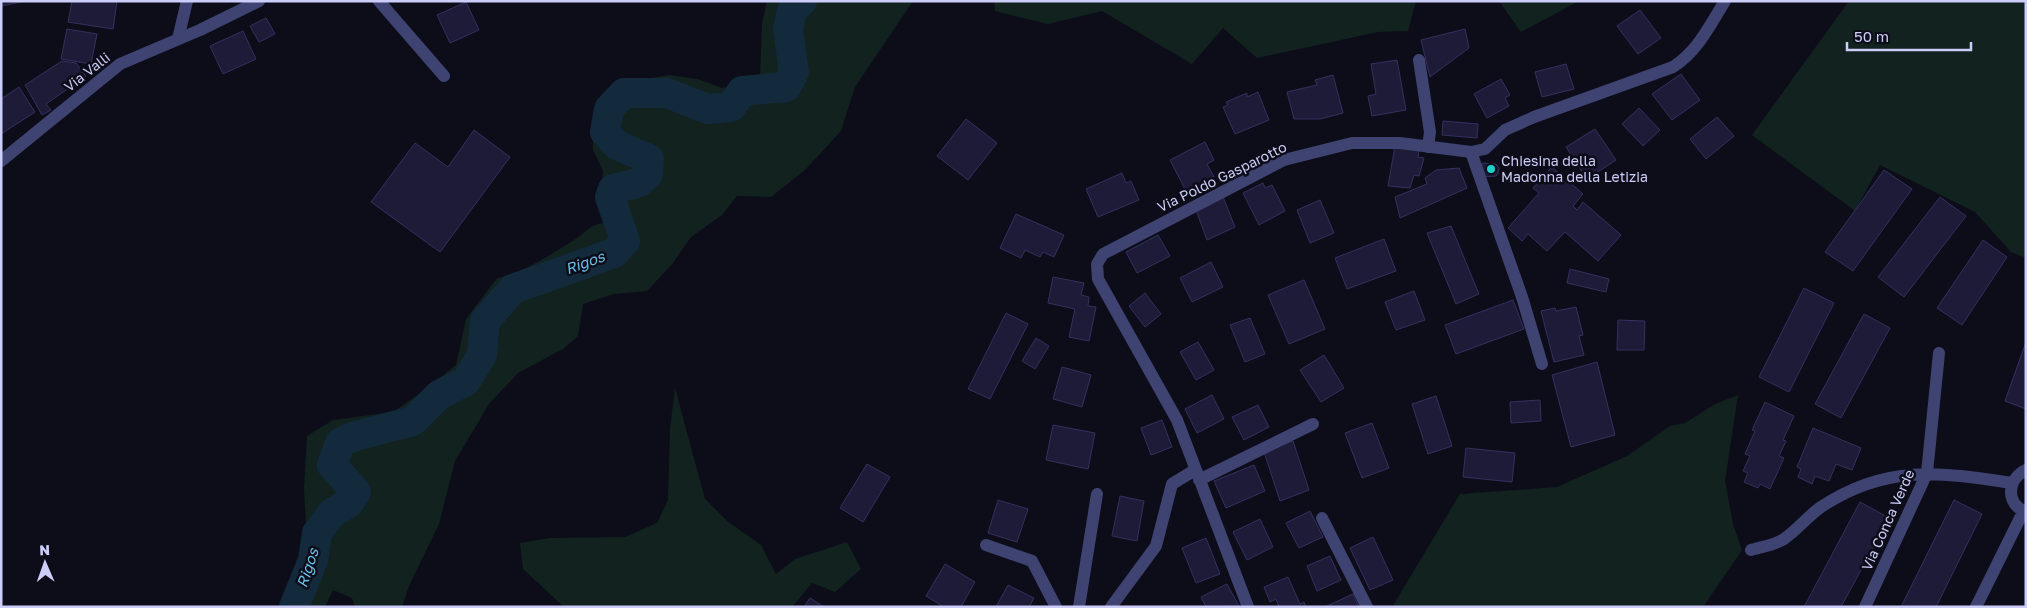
<svg xmlns="http://www.w3.org/2000/svg" width="2027" height="608" viewBox="0 0 2027 608" font-family="'Golos Text',sans-serif">
	<rect width="100%" height="100%" fill="#0d0d19"/>
	<!-- green -->
	<path fill="#11221f" d="M767 1H913L855 87 841 131 805 170 771 197 737 196 722 215 691 237 673 263 647 291 614 294 583 304 578 336 563 349 518 373 489 404 455 461 439 524 409 586 402 607H355L352 598 333 590 325 607H285L307 544 304 488 307 436 333 420 393 412 425 390 456 365 466 319 497 278C525 272 550 255 574 240 587 232 588 225 604 223L602 210 605 201 601 189 603 171 593 150V126L624 83 669 75 698 79 722 88 760 79 762 23Z
		M994 1H1416L1408 31 1378 32 1257 58 1223 28 1192 64 1102 11 1048 24 995 11Z
		M1499 1H1579L1521 32Z
		M1849 1H2026V258L2011 252 1975 212 1880 165 1855 211 1752 135Z
		M675 388 705 499 727 521 761 545 776 574 795 559 847 542 861 569 835 592 812 583 792 607H564L523 569 520 543 549 538 625 537 657 523 668 500 670 428Z
		M1738 395 1725 481 1733 524 1742 550 1703 607H1395L1394 604 1460 494 1557 487 1627 456 1670 426 1685 423 1715 404Z"/>
	<g fill="none" stroke-linecap="round" stroke-linejoin="round">
		<!-- river -->
		<path stroke="#132a3c" stroke-width="30" d="M294 607 313 560 317 533 332 513 349 503 356 492 332 465 340 443 352 437 413 421 439 395 466 381 482 355 485 321 513 289 614 253 625 241 610 197 613 189 638 183 648 174 649 159 617 145 605 132 609 109 624 93H667L708 109 731 107 742 91 786 87 794 72 788 29 792 11 802 1"/>
	</g>
	<!-- building -->
	<path fill="#1d1b37" stroke="#333160" d="M1 1H21V2L1 6Z
		M72 1H117L113 29 68 22Z
		M466 2 479 30 450 43 437 15Z
		M1640 10 1661 38 1638 54 1617 26Z
		M266 18 275 34 259 42 250 26Z
		M67 29 97 34 91 64 61 59Z
		M1465 29 1469 48 1430 77 1421 40Z
		M243 31 256 59 223 74 210 46Z
		M1397 60 1406 110 1372 116 1368 96 1376 94 1371 64Z
		M62 61 76 63 86 76 46 104 51 110 42 115 25 85Z
		M1566 64 1574 89 1542 97 1535 72Z
		M1681 74 1700 100 1672 120 1652 94Z
		M1333 75 1343 113 1320 119H1294L1287 92 1317 85 1315 80Z
		M1501 79 1510 95 1505 98 1509 106 1487 118 1474 94Z
		M19 87 35 112 1 134V99Z
		M1258 92 1269 120 1235 134 1223 107 1228 105 1226 102 1247 93V97Z
		M1639 108 1660 130 1643 146 1622 124Z
		M1717 117 1734 136 1706 159 1690 139Z
		M966 119 997 143 968 180 937 156Z
		M1443 121 1478 124 1477 138 1442 135Z
		M1595 129 1616 160 1587 179 1566 147Z
		M474 130 510 157 440 252 371 202 415 143 448 167Z
		M1205 142 1214 160 1207 164 1214 177 1186 191 1170 160Z
		M1395 146 1419 150 1418 157 1424 158 1419 176 1414 175 1410 188 1388 186Z
		M1482 163 1496 164 1499 168 1498 174 1496 176 1482 177Z
		M1552 167 1583 194 1573 206 1577 210 1583 202 1621 235 1598 261 1565 232 1547 251 1528 234 1522 241 1508 228 1539 193 1533 188Z
		M1459 168 1467 188 1400 218 1395 197 1427 184 1425 178 1436 170Z
		M1884 170 1912 189 1853 271 1825 252Z
		M1122 173 1126 183 1131 181 1139 200 1098 217 1086 189Z
		M1263 183 1265 188 1272 185 1285 211 1259 225 1243 193Z
		M1223 197 1235 227 1207 240 1196 210Z
		M1940 197 1966 216 1904 297 1878 277Z
		M1320 200 1334 233 1310 243 1297 210Z
		M1016 214 1064 235 1054 257 1043 252 1040 257 1025 250 1021 258 1000 248Z
		M1451 226 1479 294 1456 304 1427 233Z
		M1158 235 1170 256 1137 273 1126 252Z
		M1384 239 1396 271 1347 289 1335 258Z
		M1983 240 2007 257 1962 325 1937 308Z
		M1211 262 1223 287 1192 302 1180 278Z
		M1570 269 1609 279 1606 292 1567 283Z
		M1053 277 1084 283 1081 295 1089 297 1088 306 1096 307 1089 341 1069 337 1075 309 1048 303Z
		M1304 280 1325 329 1289 344 1268 295Z
		M1804 288 1834 303 1789 392 1759 377Z
		M1414 291 1425 320 1396 330 1385 302Z
		M1145 293 1161 314 1145 327 1129 306Z
		M1513 300 1524 329 1456 354 1445 325Z
		M1576 307 1583 335 1579 336 1584 355 1554 362 1541 311 1555 308 1556 311Z
		M1006 313 1028 324 990 399 968 389Z
		M1864 314 1890 328 1841 418 1815 404Z
		M1250 318 1265 354 1245 362 1230 325Z
		M1618 320 1645 321 1644 350H1617Z
		M1036 338 1049 346 1035 369 1022 361Z
		M1198 342 1214 370 1196 380 1180 352Z
		M2026 342V409L2005 401Z
		M1324 355 1344 388 1321 402 1300 370Z
		M1597 362 1615 435 1571 447 1552 375Z
		M1062 367 1091 375 1082 407 1053 399Z
		M1212 395 1224 419 1197 433 1185 409Z
		M1436 396 1452 446 1428 454 1412 404Z
		M1540 400 1541 421 1511 423 1510 402Z
		M1765 402 1794 416 1783 440 1786 441 1779 456 1784 458 1770 489 1760 484 1758 488 1744 482 1748 473 1743 471 1750 456 1745 454 1755 431 1752 430Z
		M1258 405 1269 427 1244 440 1232 417Z
		M1162 420 1172 447 1151 455 1141 428Z
		M1372 423 1389 468 1362 478 1345 433Z
		M1053 425 1095 433 1088 469 1046 460Z
		M1813 428 1861 448 1852 470 1836 464 1829 481 1815 476 1812 484 1798 477 1801 469 1797 467Z
		M1293 441 1309 490 1280 501 1264 452Z
		M1466 448 1515 453 1512 482 1463 477Z
		M867 464 890 477 863 522 840 508Z
		M1254 465 1265 491 1226 508 1214 481Z
		M1120 496 1144 501 1137 541 1112 536Z
		M998 500 1028 509 1017 542 988 533Z
		M1954 500 1982 514 1936 607H1901Z
		M1860 502 1889 518 1841 607H1804Z
		M1310 511 1323 537 1299 548 1286 523Z
		M1260 519 1273 547 1247 560 1233 532Z
		M1373 537 1393 580 1370 590 1350 548Z
		M1206 538 1220 574 1196 583 1182 548Z
		M1330 556 1341 580 1317 591 1307 566Z
		M945 564 975 582 961 607H944L926 596Z
		M1288 577 1300 604 1304 602 1306 607H1279L1276 599 1270 602 1264 587Z
		M1227 584 1239 606 1206 607 1201 597Z
		M1008 585 1034 598 1029 607H996Z
		M1353 594 1359 607H1328L1327 606Z
		M810 598 824 607H804Z"/>
	<g fill="none" stroke-linecap="round" stroke-linejoin="round">
		<!-- minor -->
		<path stroke="#3e4372" stroke-width="12" d="M379 1 444 76
			M178 39 187 1
			M1419 60 1430 132 1428 147
			M1471 152 1522 297 1542 364
			M1 161 120 64 200 30 259 1
			M2026 470C2007 479 2005 504 2026 512
			M1199 480 1313 424
			M1322 518 1367 607
			M986 545 1032 561 1056 607
			M1751 550C1761 547 1775 545 1784 539 1797 530 1808 516 1821 507 1886 464 1939 472 2012 483
			M1079 607 1097 494
			M1111 607 1156 546 1172 484 1195 470
			M1248 607 1177 420 1098 279 1097 264 1103 254 1284 160 1352 143H1400L1471 152 1485 149 1505 130 1534 117 1673 67C1698 51 1710 25 1725 1
			M1865 607 1927 473 1939 353
			M1976 607 2023 512"/>
	</g>
	<!-- markers -->
	<circle fill="#1ed2cb" stroke="#0d0d19" stroke-width="2" cx="1491" cy="169" r="5"/>
	<g text-anchor="middle" stroke-width="5" stroke-linejoin="round" paint-order="stroke">
		<!-- street labels -->
		<g font-size="14" fill="#cccdf8" stroke="#0d0d19">
			<text transform="translate(87 72) rotate(-38)" y="5">Via Valli</text>
			<text transform="translate(1222 177) rotate(-26)" y="5">Via Poldo Gasparotto</text>
			<text transform="translate(1888 520) rotate(-66)" y="5">Via Conca Verde</text>
		</g>
		<!-- poi labels -->
		<g font-size="14" fill="#cccdf8" stroke="#0d0d19" text-anchor="start">
			<text x="1501" y="166">Chiesina della<tspan x="1501" dy="16">Madonna della Letizia</tspan></text>
		</g>
		<!-- water labels -->
		<g font-size="15" font-style="italic" fill="#68c0e9" stroke="#0d0d19">
			<text transform="translate(585 263) rotate(-20)" y="5">Rigos</text>
			<text transform="translate(308 568) rotate(-72)" y="5">Rigos</text>
		</g>
	</g>
	<!-- border -->
	<rect width="2027" height="608" fill="none" stroke="#cccdf8" stroke-width="5"/>
	<!-- north arrow -->
	<g transform="translate(45 563) rotate(358)" stroke="#0d0d19" stroke-width="4" paint-order="stroke">
	<path d="M0-4L9 19L0 12L-9 19Z" fill="#cccdf8"/>
	<text y="-8" font-size="14" font-weight="bold" text-anchor="middle" fill="#cccdf8">N</text>
	</g>
	<!-- scale -->
	<path d="M1847 42v8h124v-8" fill="none" stroke="#cccdf8" stroke-width="2.5"/>
	<text x="1854" y="42" font-size="15" fill="#cccdf8" stroke="#0d0d19" stroke-width="4" paint-order="stroke">50 m</text>
</svg>
